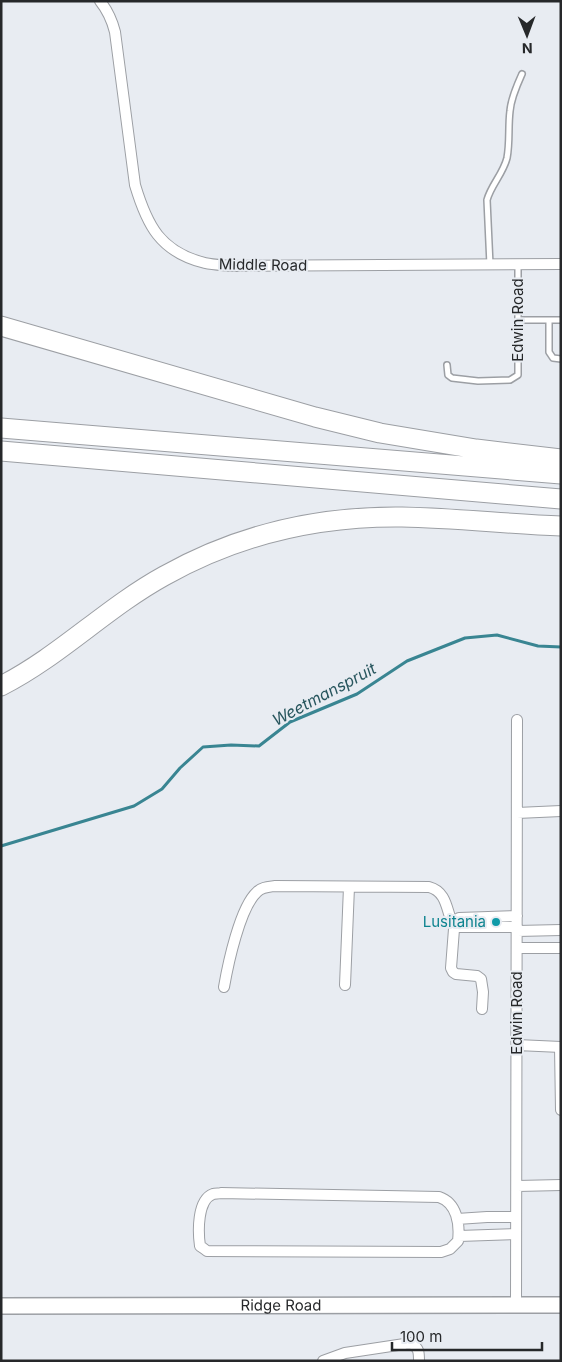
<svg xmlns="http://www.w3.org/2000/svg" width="562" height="1362" viewBox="0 0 562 1362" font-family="Inter,sans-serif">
	<rect width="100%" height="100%" fill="#e8ecf2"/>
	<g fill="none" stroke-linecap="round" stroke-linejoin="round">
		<!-- stream -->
		<path stroke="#398592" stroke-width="3" d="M1 846 134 806 162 789 180 768 203 747 231 745 259 746 290 722 357 694 407 661 465 638 497 635 538 646 561 647"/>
		<defs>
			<path id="service" d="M490 265 487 200C491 185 503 174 507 158 510 142 508 127 510 111 511 98 517 85 522 74
				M518 320H561
				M549 320V352L553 358 561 359
				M447 365 448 375 452 378 478 381 510 380 518 375V265"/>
			<path id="minor" d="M100 1C108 11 112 20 115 32L135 185C147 225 160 252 205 263 214 265 223 265 232 266L561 264
				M517 813 561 811
				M459 918 517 916
				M459 927H517
				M454 929 451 968 453 972 456 974 477 976 481 979 483 992 482 1009
				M517 931 561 930
				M517 948H561
				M345 985 349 887
				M224 987C228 964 240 907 257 892 262 887 268 887 275 886L429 887C444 891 446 904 450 917
				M517 1045 561 1047
				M560 1047 561 1110
				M517 1186 561 1185
				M221 1193 439 1197C457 1203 460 1224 458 1241L450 1249 441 1252 207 1251 203 1248 200 1246C198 1232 197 1200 213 1194 216 1193 219 1194 221 1193Z
				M457 1219 487 1217H516
				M459 1236 516 1234
				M516 1305 517 720
				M323 1361 345 1353 411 1343C419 1348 419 1352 419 1361"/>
			<g id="secondary">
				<path id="s1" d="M1 1306 561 1305"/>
			</g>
			<path id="motorway" d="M1 326 315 417 380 433 476 449 561 459
				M1 428 561 474
				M1 451 561 499
				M1 686C60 656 106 608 164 576 237 535 318 516 402 517 455 518 508 524 561 526"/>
		</defs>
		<!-- service casing -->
		<use href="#service" stroke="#9c9fa4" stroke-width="8"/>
		<!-- minor casing -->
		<use href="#minor" stroke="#9c9fa4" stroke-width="12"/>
		<!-- secondary casing -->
		<use href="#secondary" stroke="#9c9fa4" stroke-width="18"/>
		<!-- motorway casing -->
		<use href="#motorway" stroke="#9c9fa4" stroke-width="21"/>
		<!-- service -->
		<use href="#service" stroke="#fff" stroke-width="5"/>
		<!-- minor -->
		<use href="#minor" stroke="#fff" stroke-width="10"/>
		<!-- secondary -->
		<use href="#secondary" stroke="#fff" stroke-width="15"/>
		<!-- motorway -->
		<use href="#motorway" stroke="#fff" stroke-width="19"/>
	</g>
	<!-- markers -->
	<circle fill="#0f9aa8" stroke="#e8ecf2" stroke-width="2" cx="496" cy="922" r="5"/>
	<g text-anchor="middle" stroke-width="4" stroke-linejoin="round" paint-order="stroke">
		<!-- street labels -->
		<g font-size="15" fill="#26282a" stroke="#e8ecf2">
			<text transform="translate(263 265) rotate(1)" y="5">Middle Road</text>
			<text transform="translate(518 320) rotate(-90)" y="5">Edwin Road</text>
			<text transform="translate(517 1013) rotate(-90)" y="5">Edwin Road</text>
			<text dy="5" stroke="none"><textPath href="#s1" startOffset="280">Ridge Road</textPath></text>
		</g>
		<!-- culture labels -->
		<g font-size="15" fill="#0d838f" stroke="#e8ecf2" text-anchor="end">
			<text x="486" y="927">Lusitania</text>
		</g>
		<!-- water labels -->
		<g font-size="16" font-style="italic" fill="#28565e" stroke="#e8ecf2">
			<text transform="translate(324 694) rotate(-28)" y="6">Weetmanspruit</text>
		</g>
	</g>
	<!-- border -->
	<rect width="562" height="1362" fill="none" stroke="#26282a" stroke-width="5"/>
	<!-- north arrow -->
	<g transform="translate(527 35) rotate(179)" stroke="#e8ecf2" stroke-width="4" paint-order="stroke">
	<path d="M0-4L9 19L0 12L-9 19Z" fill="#26282a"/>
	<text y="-8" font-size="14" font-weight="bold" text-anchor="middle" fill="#26282a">N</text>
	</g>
	<!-- scale -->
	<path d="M392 1342v8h150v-8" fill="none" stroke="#26282a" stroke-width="2.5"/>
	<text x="400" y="1342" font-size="15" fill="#26282a" stroke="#e8ecf2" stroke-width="4" paint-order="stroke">100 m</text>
</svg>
